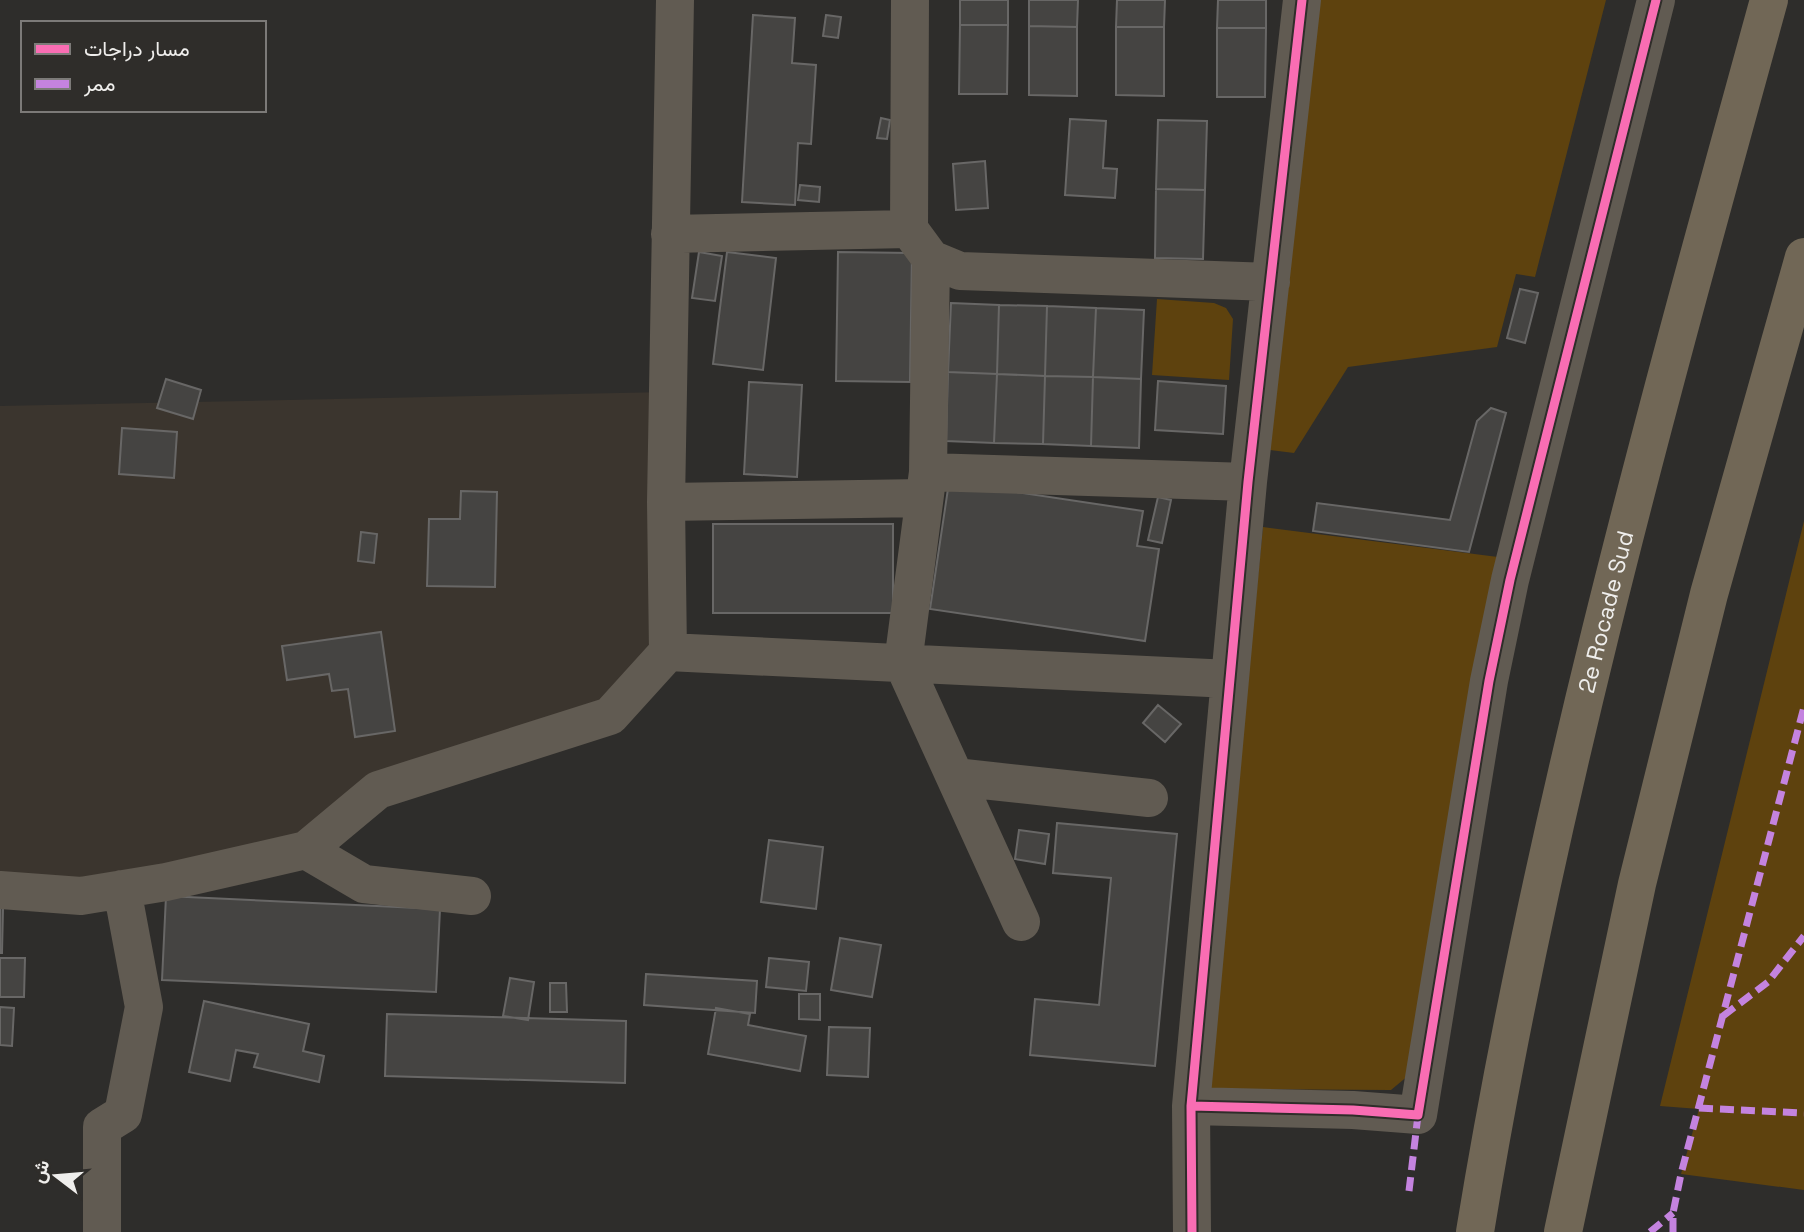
<svg xmlns="http://www.w3.org/2000/svg" width="1804" height="1232" viewBox="0 0 1804 1232" font-family="'Space Grotesk',Vazirmatn,sans-serif">
	<rect width="100%" height="100%" fill="#2e2d2b"/>
	<!-- built -->
	<path fill="#3b352e" d="M668 392V652L610 716 378 790 306 850 0 893V406Z"/>
	<!-- green -->
	<path fill="#5e420e" d="M1313 0H1606L1535 277 1516 274 1497 347 1348 367 1294 453 1262 449Z
		M1157 299 1214 303 1226 308 1233 319 1229 380 1152 375Z
		M1804 521V1190L1681 1174 1699 1109 1660 1106Z
		M1263 527 1498 557 1409 1075 1391 1090 1206 1089Z"/>
	<!-- building -->
	<path fill="#454442" stroke="#686766" stroke-width="2" d="M960 0H1008V25H960Z
		M1029 0H1078L1077 27 1029 26Z
		M1117 0H1165L1164 27H1116Z
		M1218 0H1266V28H1217Z
		M753 15 795 18 792 63 816 65 811 144 798 143 795 205 742 202Z
		M826 15 841 17 838 38 823 36Z
		M960 25H1008L1007 94H959Z
		M1029 26 1077 27V96L1029 95Z
		M1116 27H1164V96L1116 95Z
		M1217 28H1266L1265 97H1217Z
		M881 118 890 120 887 139 877 138Z
		M1070 119 1106 121 1103 168 1117 169 1115 198 1065 195Z
		M1158 120 1207 121 1205 190 1156 189Z
		M985 161 988 208 956 210 953 164Z
		M800 185 820 187 819 202 798 200Z
		M1156 189 1205 190 1203 259 1155 258Z
		M699 252 722 256 715 301 692 298Z
		M727 252 776 258 763 370 713 364Z
		M838 252 912 253 910 382 836 381Z
		M1520 289 1538 293 1525 343 1507 338Z
		M951 303 999 305 997 374 948 372Z
		M999 305 1047 306 1045 376 997 374Z
		M1047 306 1096 308 1093 377 1045 376Z
		M1096 308 1144 310 1141 379 1093 377Z
		M948 372 997 374 994 443 946 441Z
		M997 374 1045 376 1043 444 994 443Z
		M1045 376 1093 377 1091 446 1043 444Z
		M1093 377 1141 379 1139 448 1091 446Z
		M166 379 201 390 193 419 157 408Z
		M1158 381 1226 386 1223 434 1155 430Z
		M749 382 802 385 797 477 744 474Z
		M1491 408 1506 413 1469 552 1313 531 1317 503 1450 520 1477 421Z
		M122 428 177 432 174 478 119 474Z
		M949 482 1143 511 1137 546 1159 549 1145 641 930 609Z
		M461 491 497 492 495 587 427 586 429 519H460Z
		M1158 497 1171 500 1162 543 1148 540Z
		M713 524H893V613H713Z
		M361 532 377 534 374 563 358 561Z
		M381 632 395 731 355 737 348 689 332 691 329 674 287 680 282 646Z
		M1158 705 1181 724 1165 742 1143 723Z
		M1057 823 1177 834 1155 1066 1030 1055 1035 999 1099 1005 1111 878 1053 873Z
		M1019 830 1049 834 1045 864 1015 859Z
		M769 840 823 847 816 909 761 902Z
		M166 896 440 909 436 992 162 980Z
		M0 908H3L2 953H0Z
		M840 938 881 945 872 997 831 990Z
		M0 958H25L24 997H0Z
		M769 958 809 962 806 991 766 987Z
		M646 974 757 981 755 1013 644 1005Z
		M510 978 534 982 528 1020 503 1016Z
		M550 983H566L567 1012H550Z
		M799 994H820V1020L799 1019Z
		M204 1001 309 1024 303 1051 324 1056 319 1082 254 1067 258 1054 236 1050 230 1081 189 1072Z
		M0 1007 14 1008 12 1046 0 1045Z
		M716 1008 750 1014 748 1025 806 1036 800 1071 708 1054Z
		M387 1014 626 1021 625 1083 385 1076Z
		M829 1027 870 1028 868 1077 827 1075Z"/>
	<g fill="none" stroke-linecap="round" stroke-linejoin="round">
		<!-- minor -->
		<path stroke="#615b52" stroke-width="38" d="M909 229 910 0
			M670 234 909 229 931 259 960 271 1271 282
			M931 259 928 472 903 663 1021 922
			M928 472 1248 482
			M666 502 924 498
			M668 652 1230 679
			M955 777 1149 798
			M306 850 378 790 610 716 668 652 666 502 675 0
			M0 890 81 896 166 882 306 850 364 884 472 896
			M1191 1106 1353 1110 1418 1115 1489 681 1510 580 1656 0
			M102 1232V1127L123 1114 144 1007 122 889
			M1192 1232 1191 1106 1248 482 1302 0"/>
		<!-- highway -->
		<g stroke="#716756" stroke-width="38">
			<path id="s1" d="M1475 1232C1543 815 1657 407 1769 0"/>
			<path d="M1563 1232 1637 884 1709 594 1804 257"/>
		</g>
		<!-- quiet -->
		<path stroke="#c483df" stroke-width="7" stroke-dasharray="14 7" stroke-linecap="butt" d="M1723 1016 1768 982 1804 936
			M1699 1108 1804 1113
			M1409 1191 1418 1115
			M1650 1232 1673 1213
			M1673 1232V1213L1681 1174 1804 707"/>
		<defs>
			<path id="cycleway" d="M1191 1106 1353 1110 1418 1115 1489 681 1510 580 1656 0
				M1192 1232 1191 1106 1248 482 1302 0"/>
		</defs>
		<!-- cycleway casing -->
		<use href="#cycleway" stroke="#2f2d2a" stroke-width="13"/>
		<!-- cycleway -->
		<use href="#cycleway" stroke="#f96db3" stroke-width="9"/>
	</g>
	<g text-anchor="middle" stroke-width="6" stroke-linejoin="round" paint-order="stroke">
		<!-- street labels -->
		<g font-size="23" fill="#efeeec" stroke="#2f2d2a">
			<text dy="8" stroke="none"><textPath href="#s1" startOffset="634">2e Rocade Sud</textPath></text>
		</g>
	</g>
	<!-- legend -->
	<rect x="21" y="21" width="245" height="91" fill="#2f2d2a" stroke="#7c7a78" stroke-width="2"/>
	<rect x="35" y="44" width="35" height="10" fill="#f96db3" stroke="#7c7a78" stroke-width="2"/>
	<text x="84" y="56" font-size="21" fill="#efeeec">مسار دراجات</text>
	<rect x="35" y="79" width="35" height="10" fill="#c483df" stroke="#7c7a78" stroke-width="2"/>
	<text x="84" y="91" font-size="21" fill="#efeeec">ممر</text>
	<!-- north arrow -->
	<g transform="translate(56 1176) rotate(286)" stroke="#2f2d2a" stroke-width="5" paint-order="stroke">
	<path d="M0-5L12 26L0 18L-12 26Z" fill="#efeeec"/>
	<text y="-10" font-size="19" font-weight="bold" text-anchor="middle" fill="#efeeec">ش</text>
	</g>
</svg>
